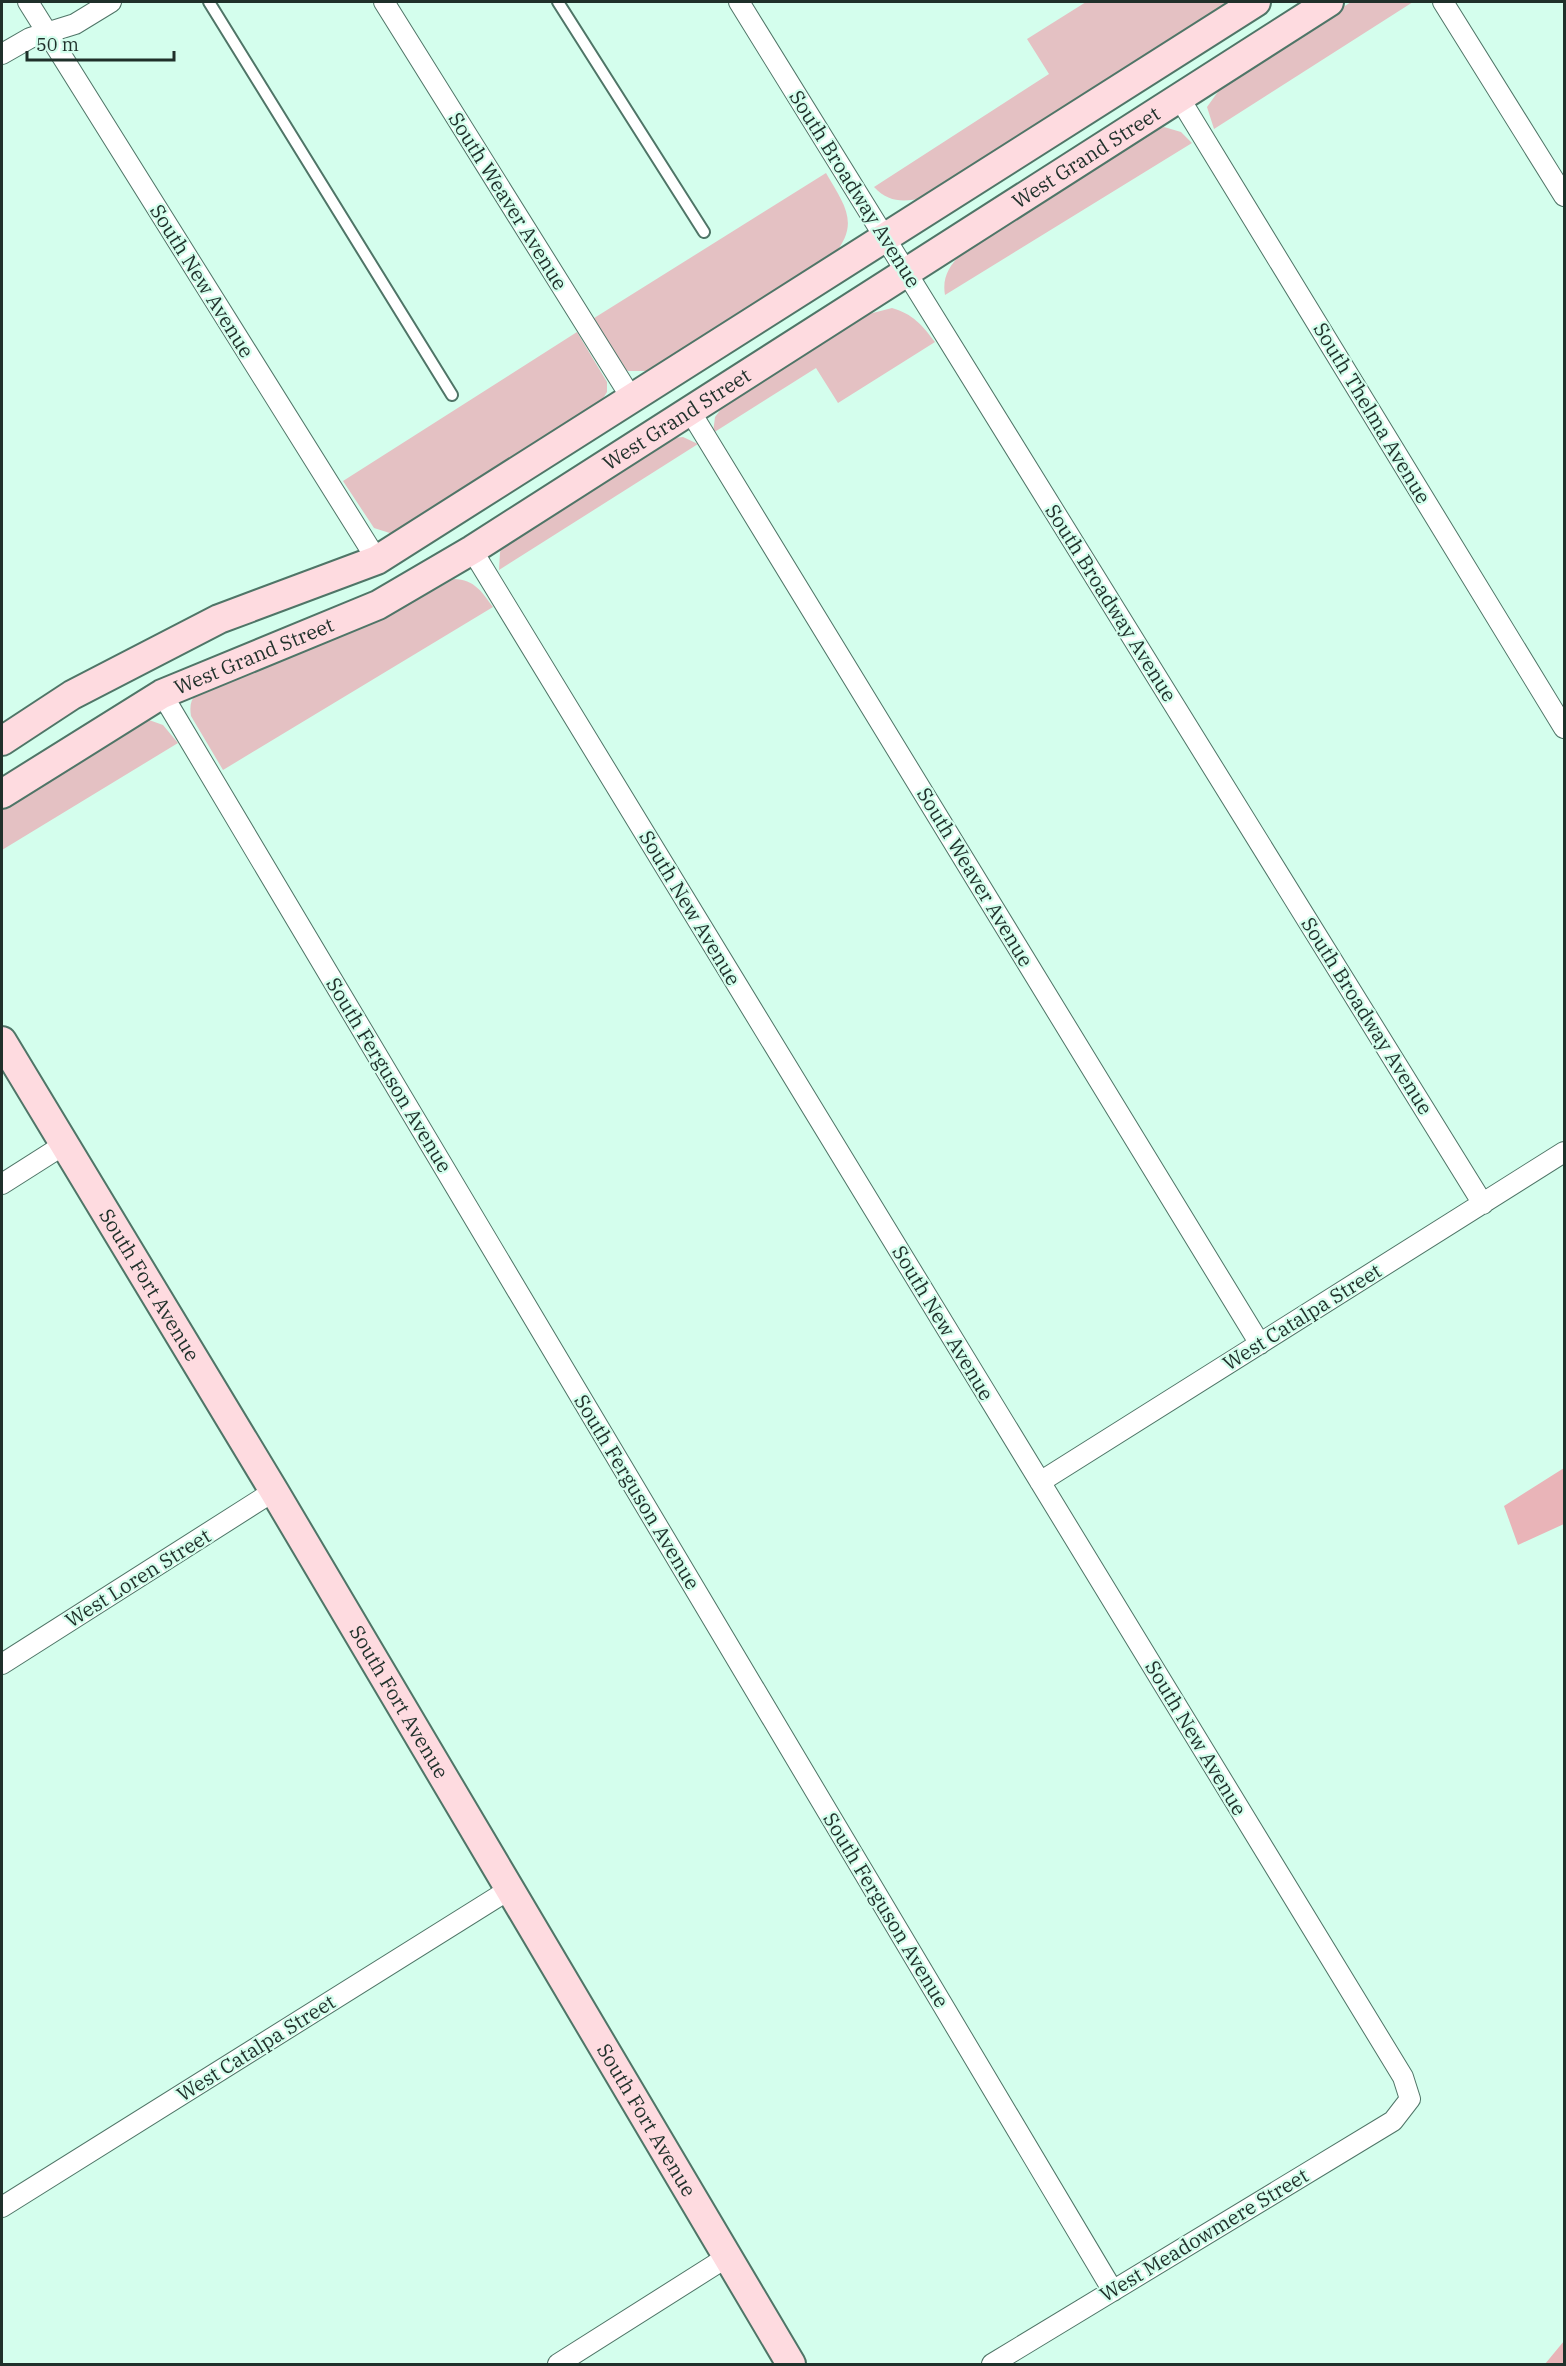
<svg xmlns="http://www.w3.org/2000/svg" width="1566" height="2366" viewBox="0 0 1566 2366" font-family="'IBM Plex Serif',serif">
	<rect width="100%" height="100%" fill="#d4feed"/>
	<!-- green -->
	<path fill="#e4c1c3" d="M1086 2H1229L1222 10 924 198C904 202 889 203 874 187L1049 74 1027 39Z
		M1351 2H1413L1214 129 1207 107 1222 86Z
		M1164 127 1181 132 1192 143 945 295C942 278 949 266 961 254L1155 130Z
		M826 173C845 206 861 224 832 257L654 371H628L621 366 591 320Z
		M892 308C913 314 922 325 935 342L838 403 816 368 713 433 715 417 727 401 865 315Z
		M577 332 607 382V392L599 405 393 534 374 528 343 481Z
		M683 437 698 444 499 570 500 552 503 546 673 438Z
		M454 579C475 580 481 591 493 607L223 770 191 716C188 698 196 692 211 683L343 636 381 620Z
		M149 720 163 725 178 743 2 850V808L132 725Z"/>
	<!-- forest -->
	<path fill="#e9b4b8" d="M1564 1468V1524L1518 1545 1504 1506Z
		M1564 2341V2364H1545Z"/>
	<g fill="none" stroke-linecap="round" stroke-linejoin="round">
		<defs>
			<path id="lane" d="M209 2 452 395
				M558 2 704 232"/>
			<path id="street" d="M28 2 377 560
				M384 2 632 399
				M739 2 1483 1204
				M1443 2 1564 196
				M2 54 30 38 75 24 111 2
				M1180 99 1564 728
				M690 411 1260 1344
				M472 550 1403 2077 1410 2099 1393 2121 992 2364
				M162 694 1113 2291
				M2 1184 65 1144
				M1040 1482 1564 1152
				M2 1664 274 1491
				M2 2207 510 1889
				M558 2364 727 2257"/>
			<g id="secondary">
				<path d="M2 741 72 695 219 619 377 560 1256 2"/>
				<path id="s1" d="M2 794 162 694 378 605 472 550 1329 2"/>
				<path id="s2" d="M2 1041 274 1491 791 2364"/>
			</g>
		</defs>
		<!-- lane casing -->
		<use href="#lane" stroke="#4f7567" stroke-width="14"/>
		<!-- street casing -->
		<use href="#street" stroke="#4f7567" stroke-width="22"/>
		<!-- secondary casing -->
		<use href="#secondary" stroke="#4f7567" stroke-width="32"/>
		<!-- lane -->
		<use href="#lane" stroke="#fff" stroke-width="10"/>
		<!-- street -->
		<use href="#street" stroke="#fff" stroke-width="20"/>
		<!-- secondary -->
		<use href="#secondary" stroke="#fedbe0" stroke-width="28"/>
	</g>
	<g text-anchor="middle" stroke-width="4.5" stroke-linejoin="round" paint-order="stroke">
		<!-- street labels -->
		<g font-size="20" fill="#1f302a" stroke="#d4feed">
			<text dy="7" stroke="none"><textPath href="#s1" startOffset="1260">West Grand Street</textPath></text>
			<text transform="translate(855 189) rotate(58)" y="7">South Broadway Avenue</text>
			<text transform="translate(508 201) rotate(58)" y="7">South Weaver Avenue</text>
			<text transform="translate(202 281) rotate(58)" y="7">South New Avenue</text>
			<text transform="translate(1372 413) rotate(59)" y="7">South Thelma Avenue</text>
			<text dy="7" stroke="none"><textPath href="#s1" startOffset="774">West Grand Street</textPath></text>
			<text transform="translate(1111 603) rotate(58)" y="7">South Broadway Avenue</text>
			<text dy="7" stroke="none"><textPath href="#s1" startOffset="288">West Grand Street</textPath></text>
			<text transform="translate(975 877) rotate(59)" y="7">South Weaver Avenue</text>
			<text transform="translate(690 908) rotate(59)" y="7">South New Avenue</text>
			<text transform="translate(1367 1016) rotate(58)" y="7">South Broadway Avenue</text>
			<text transform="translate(389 1075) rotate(59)" y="7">South Ferguson Avenue</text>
			<text dy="7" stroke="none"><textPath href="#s2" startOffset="285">South Fort Avenue</textPath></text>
			<text transform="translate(1302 1317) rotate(-32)" y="7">West Catalpa Street</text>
			<text transform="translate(943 1323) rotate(59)" y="7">South New Avenue</text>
			<text transform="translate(637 1492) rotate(59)" y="7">South Ferguson Avenue</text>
			<text transform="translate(138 1578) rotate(-32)" y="7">West Loren Street</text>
			<text dy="7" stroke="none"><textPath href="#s2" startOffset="771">South Fort Avenue</textPath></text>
			<text transform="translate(1196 1738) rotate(59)" y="7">South New Avenue</text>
			<text transform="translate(886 1910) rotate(59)" y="7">South Ferguson Avenue</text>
			<text transform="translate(256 2048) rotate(-32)" y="7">West Catalpa Street</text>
			<text dy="7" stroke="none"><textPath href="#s2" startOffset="1257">South Fort Avenue</textPath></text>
			<text transform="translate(1204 2235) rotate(-31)" y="7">West Meadowmere Street</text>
		</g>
	</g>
	<!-- border -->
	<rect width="1566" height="2366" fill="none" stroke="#1f302a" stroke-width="6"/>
	<!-- scale -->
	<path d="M27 51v9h147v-9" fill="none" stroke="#1f302a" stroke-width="3"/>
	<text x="36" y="51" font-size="18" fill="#1f302a" stroke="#d4feed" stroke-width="4.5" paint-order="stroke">50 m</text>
</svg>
